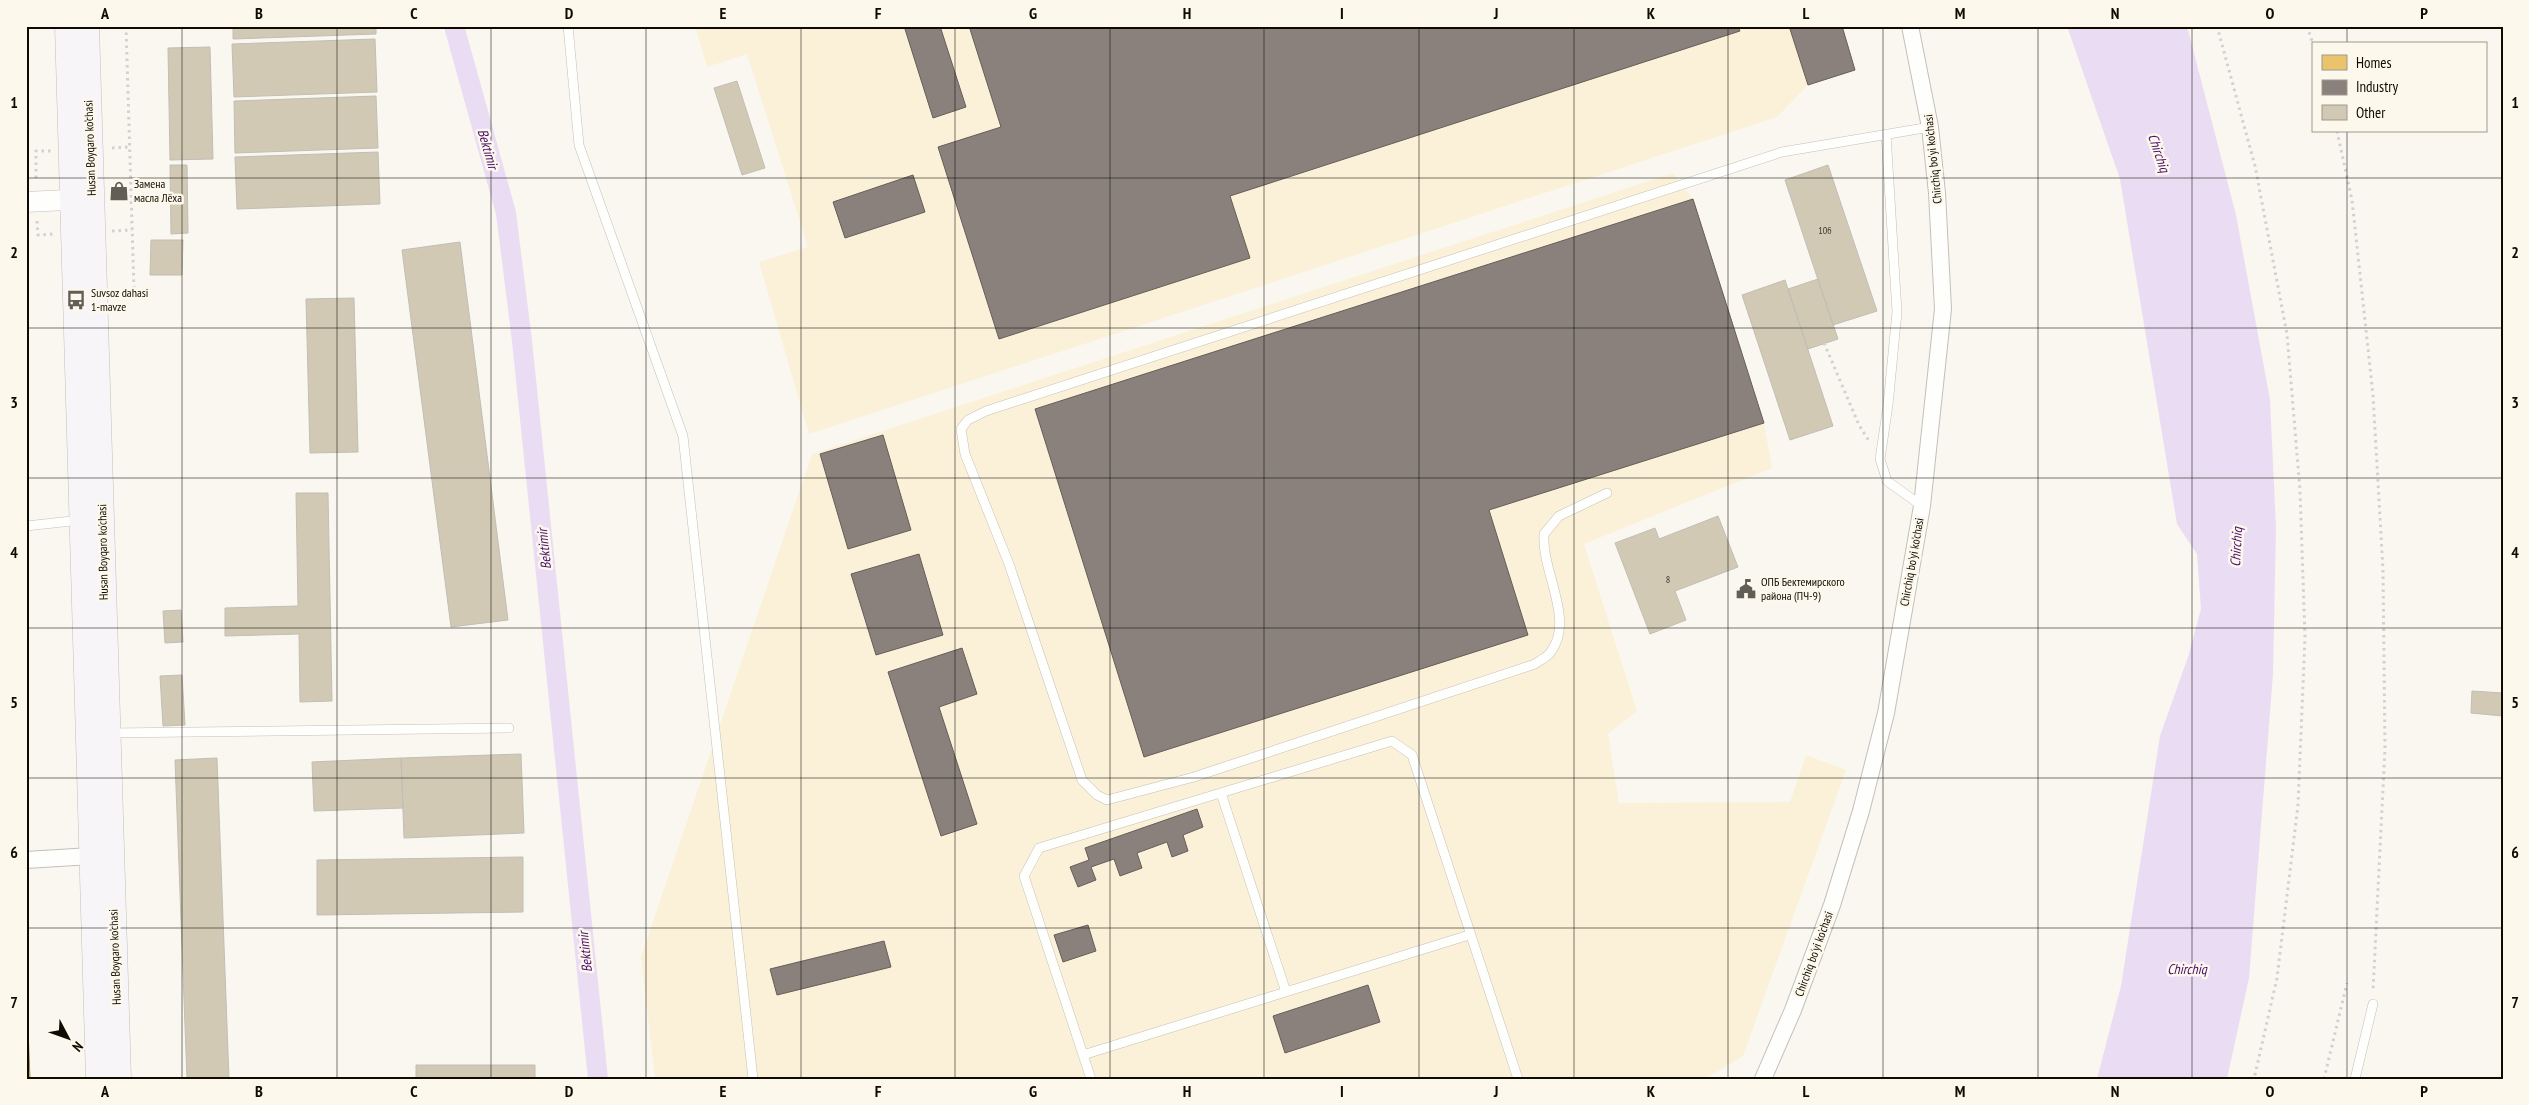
<svg xmlns="http://www.w3.org/2000/svg" width="2529" height="1105" viewBox="0 0 2529 1105" font-family="'PT Sans Narrow',sans-serif">
	<rect width="100%" height="100%" fill="#f9f7f0"/>
	<!-- built -->
	<path fill="#fbf1d9" d="M695 26H1842L1855 70 1808 85 1777 117 809 434 759 262 808 247 747 54 707 67Z
		M1673 173 1693 199 1764 423 1772 468 1584 544 1637 711 1608 734 1619 803 1790 802 1806 755 1846 770 1743 1056 1705 1079H655L641 957 812 454Z"/>
	<!-- water -->
	<path fill="#eaddf3" d="M2067 26H2187L2236 215 2270 400 2276 528 2273 674 2249 978 2227 1079H2097L2121 986 2160 736 2188 657 2201 609 2197 554 2177 524 2120 179Z"/>
	<!-- homes -->
	<path fill="#e9c46a" stroke="#a88c4b" d="M26 976 30 1079H26Z"/>
	<!-- industry -->
	<path fill="#8a817c" stroke="#655e58" d="M904 26H940L966 107 933 118Z
		M969 26H1738L1740 31 1230 196 1250 258 999 339 938 147 1001 127Z
		M1789 26H1842L1855 70 1808 85Z
		M913 175 925 212 845 238 833 202Z
		M1693 199 1764 423 1489 510 1528 635 1144 757 1035 409Z
		M883 435 911 530 848 549 820 454Z
		M919 554 943 635 876 655 851 574Z
		M962 648 977 694 939 707 977 824 941 836 888 672Z
		M1197 809 1203 827 1183 835 1188 851 1172 857 1167 842 1137 853 1142 868 1120 876 1114 859 1091 867 1096 880 1078 887 1070 867 1089 860 1085 848Z
		M1088 925 1096 951 1063 962 1054 935Z
		M884 941 891 967 777 995 770 969Z
		M1368 985 1380 1022 1285 1053 1273 1016Z"/>
	<g fill="none" stroke-linecap="round" stroke-linejoin="round">
		<!-- canal -->
		<path stroke="#eaddf3" stroke-width="20" d="M454 26 506 213 522 341 598 1079"/>
	</g>
	<!-- building -->
	<path fill="#d1c9b4" stroke="#c1beb6" d="M233 26H376V34L233 39Z
		M375 39 377 92 234 97 232 44Z
		M210 47 213 159 170 160 168 48Z
		M737 81 765 168 742 175 714 88Z
		M376 96 378 148 235 153 234 101Z
		M378 152 380 204 237 209 235 157Z
		M170 165H187L188 233 171 234Z
		M1828 165 1877 311 1833 325 1785 180Z
		M151 240H183L182 275H150Z
		M460 242 508 620 451 627 402 250Z
		M1818 279 1838 339 1808 349 1788 289Z
		M1785 280 1833 426 1790 440 1742 295Z
		M354 298 358 452 310 453 306 299Z
		M296 493H328L332 701 300 702 299 634 225 636V608L298 606Z
		M1718 516 1738 567 1675 591 1686 620 1650 634 1615 543 1655 528 1659 539Z
		M181 610 183 642 165 643 163 611Z
		M182 675 185 725 163 726 160 676Z
		M2472 691 2503 693V716L2471 713Z
		M521 754 524 833 404 838 401 758Z
		M217 758 229 1079H187L175 760Z
		M401 758 403 808 314 811 312 762Z
		M523 857V912L317 915V860Z
		M416 1065H535V1079H416Z"/>
	<g fill="none" stroke-linecap="round" stroke-linejoin="round">
		<defs>
			<path id="service" d="M568 26 579 145 683 436 753 1079
				M1886 134 1897 312 1888 405 1880 459 1887 481 1922 506
				M1607 493 1559 516 1544 534C1541 571 1576 621 1550 653 1547 657 1539 661 1535 664L1194 777 1107 800 1097 795 1082 780 1009 564 965 454 961 429 968 420 986 411 1782 152 1930 127
				M26 526 81 520
				M110 733 509 728
				M1221 793 1286 992
				M1083 1055 1469 935
				M1091 1079 1024 876 1039 848 1392 741 1412 755 1518 1079
				M2355 1079 2373 1004"/>
			<path id="minor" d="M26 860 91 856
				M1763 1079 1793 1010 1832 905 1861 811 1886 713 1922 506 1943 309 1937 193 1930 127 1910 26"/>
			<path id="tertiary" d="M26 202 87 199"/>
			<path id="secondary" d="M67 26 98 1079
				M87 26 119 1079"/>
		</defs>
		<!-- service casing -->
		<use href="#service" stroke="#c3c0b8" stroke-width="10"/>
		<!-- minor casing -->
		<use href="#minor" stroke="#c3c0b8" stroke-width="18"/>
		<!-- tertiary casing -->
		<use href="#tertiary" stroke="#c3c0b8" stroke-width="21"/>
		<!-- secondary casing -->
		<use href="#secondary" stroke="#c3c0b8" stroke-width="25"/>
		<!-- path -->
		<path stroke="#d2d1cf" stroke-width="3" stroke-dasharray="2.5 4" stroke-linecap="butt" d="M126 26 134 290
			M2217 26 2255 166 2287 334 2300 490 2305 637 2298 805 2277 978 2254 1079
			M2307 26 2313 44
			M2337 131 2352 200 2373 395 2383 570 2385 748 2373 991
			M112 148 129 147
			M36 178V151H51
			M37 221 38 235 54 234
			M112 231 132 230
			M1824 343 1859 425 1869 441
			M2324 1079 2347 983"/>
		<!-- service -->
		<use href="#service" stroke="#fefefd" stroke-width="9"/>
		<!-- minor -->
		<use href="#minor" stroke="#fefefd" stroke-width="16"/>
		<!-- tertiary -->
		<use href="#tertiary" stroke="#fefefd" stroke-width="20"/>
		<!-- secondary -->
		<use href="#secondary" stroke="#f7f5f8" stroke-width="24"/>
	</g>
	<!-- grid -->
	<path fill="none" stroke="#0f0b03" stroke-width="1" stroke-opacity="0.55" d="M182 26V1079M337 26V1079M491 26V1079M646 26V1079M801 26V1079M955 26V1079M1110 26V1079M1264 26V1079M1419 26V1079M1574 26V1079M1728 26V1079M1883 26V1079M2038 26V1079M2192 26V1079M2347 26V44M2347 131V1079M26 178H2503M26 328H2503M26 478H2503M26 628H2503M26 778H2503M26 928H2503"/>
	<!-- icons -->
	<defs>
		<symbol id="shop-bare" viewBox="-9 -9 18 18"><path d="M-5-2.5h2.3a2.7 3.5 0 0 1 5.4 0H5L5.5 6h-11ZM-1.5-2.5h3a1.5 2.3 0 0 0-3 0Z" fill="#615e56" stroke="#fdf8ec" stroke-width="2.5" paint-order="stroke"/></symbol>
		<symbol id="bus-bare" viewBox="-9 -9 18 18"><path d="M-5-6H5V4H4V6H2V4H-2V6H-4V4H-5ZM-3.5-4V0h7V-4ZM-3.5 1.2v1.5H-2V1.2ZM2 1.2v1.5H3.5V1.2Z" fill="#615e56" stroke="#fdf8ec" stroke-width="2.5" paint-order="stroke"/></symbol>
		<symbol id="civic-bare" viewBox="-9 -9 18 18"><path d="M-.6-6.5H3V-4.5H.6V-3L4-1V1h2V6H-6V1h2V-1L-.6-3ZM-1.2 2.5V6h2.4V2.5Z" fill="#615e56" stroke="#fdf8ec" stroke-width="2.5" paint-order="stroke"/></symbol>
	</defs>
	<g fill-rule="evenodd">
		<use href="#shop-bare" x="105" y="177" width="28" height="28"/>
		<use href="#bus-bare" x="62" y="286" width="28" height="28"/>
		<use href="#civic-bare" x="1732" y="575" width="28" height="28"/>
	</g>
	<g text-anchor="middle" stroke-width="5" stroke-linejoin="round" paint-order="stroke">
		<!-- number labels -->
		<g font-size="10" fill="#403a2f">
			<text x="1825" y="234">10б</text>
			<text x="1668" y="583">8</text>
		</g>
		<!-- street labels -->
		<g font-size="12" fill="#0f0b03" stroke="#fdf8ec">
			<text transform="translate(90 148) rotate(-92)" y="4">Husan Boyqaro ko'chasi</text>
			<text transform="translate(1933 159) rotate(-96)" y="4">Chirchiq bo'yi ko'chasi</text>
			<text transform="translate(103 552) rotate(-91)" y="4">Husan Boyqaro ko'chasi</text>
			<text transform="translate(1912 562) rotate(-80)" y="4">Chirchiq bo'yi ko'chasi</text>
			<text transform="translate(1814 954) rotate(-70)" y="4">Chirchiq bo'yi ko'chasi</text>
			<text transform="translate(115 957) rotate(-92)" y="4">Husan Boyqaro ko'chasi</text>
		</g>
		<!-- poi labels -->
		<g font-size="12" fill="#0f0b03" stroke="#fdf8ec" text-anchor="start">
			<text x="134" y="188">Замена<tspan x="134" dy="14">масла Лёха</tspan></text>
			<text x="91" y="297">Suvsoz dahasi<tspan x="91" dy="14">1-mavze</tspan></text>
			<text x="1761" y="586">ОПБ Бектемирского<tspan x="1761" dy="14">района (ПЧ-9)</tspan></text>
		</g>
		<!-- water labels -->
		<g font-size="14" font-style="italic" fill="#490a6c" stroke="#fdf8ec">
			<text transform="translate(488 149) rotate(74)" y="5">Bektimir</text>
			<text transform="translate(2159 153) rotate(71)" y="5">Chirchiq</text>
			<text transform="translate(2236 547) rotate(-87)" y="5">Chirchiq</text>
			<text transform="translate(544 549) rotate(-96)" y="5">Bektimir</text>
			<text transform="translate(585 952) rotate(-96)" y="5">Bektimir</text>
			<text x="2187" y="974">Chirchiq</text>
		</g>
	</g>
	<!-- border -->
	<rect width="2529" height="1105" fill="none" stroke="#fdf8ec" stroke-width="55"/>
	<!-- legend -->
	<rect x="2312" y="42" width="175" height="90" fill="#fdf8ec" stroke="#9e998f"/>
	<rect x="2322" y="55" width="25" height="15" fill="#e9c46a" stroke="#9e998f"/>
	<text x="2356" y="68" font-size="15" fill="#0f0b03">Homes</text>
	<rect x="2322" y="80" width="25" height="15" fill="#8a817c" stroke="#9e998f"/>
	<text x="2356" y="92" font-size="15" fill="#0f0b03">Industry</text>
	<rect x="2322" y="105" width="25" height="15" fill="#d1c9b4" stroke="#9e998f"/>
	<text x="2356" y="118" font-size="15" fill="#0f0b03">Other</text>
	<!-- north arrow -->
	<g transform="translate(68 1038) rotate(131)" stroke="#fdf8ec" stroke-width="4" paint-order="stroke">
	<path d="M0-4L9 19L0 12L-9 19Z" fill="#0f0b03"/>
	<text y="-8" font-size="14" font-weight="bold" text-anchor="middle" fill="#0f0b03">N</text>
	</g>
	<rect x="28" y="28" width="2474" height="1050" fill="none" stroke="#0f0b03" stroke-width="2"/>
	<g font-size="16" text-anchor="middle" font-weight="bold" fill="#0f0b03">
		<text x="105" y="19">A</text>
		<text x="259" y="19">B</text>
		<text x="414" y="19">C</text>
		<text x="569" y="19">D</text>
		<text x="723" y="19">E</text>
		<text x="878" y="19">F</text>
		<text x="1033" y="19">G</text>
		<text x="1187" y="19">H</text>
		<text x="1342" y="19">I</text>
		<text x="1496" y="19">J</text>
		<text x="1651" y="19">K</text>
		<text x="1806" y="19">L</text>
		<text x="1960" y="19">M</text>
		<text x="2115" y="19">N</text>
		<text x="2270" y="19">O</text>
		<text x="2424" y="19">P</text>
		<text x="14" y="108">1</text>
		<text x="2515" y="108">1</text>
		<text x="14" y="258">2</text>
		<text x="2515" y="258">2</text>
		<text x="14" y="408">3</text>
		<text x="2515" y="408">3</text>
		<text x="14" y="558">4</text>
		<text x="2515" y="558">4</text>
		<text x="14" y="708">5</text>
		<text x="2515" y="708">5</text>
		<text x="14" y="858">6</text>
		<text x="2515" y="858">6</text>
		<text x="14" y="1008">7</text>
		<text x="2515" y="1008">7</text>
		<text x="105" y="1097">A</text>
		<text x="259" y="1097">B</text>
		<text x="414" y="1097">C</text>
		<text x="569" y="1097">D</text>
		<text x="723" y="1097">E</text>
		<text x="878" y="1097">F</text>
		<text x="1033" y="1097">G</text>
		<text x="1187" y="1097">H</text>
		<text x="1342" y="1097">I</text>
		<text x="1496" y="1097">J</text>
		<text x="1651" y="1097">K</text>
		<text x="1806" y="1097">L</text>
		<text x="1960" y="1097">M</text>
		<text x="2115" y="1097">N</text>
		<text x="2270" y="1097">O</text>
		<text x="2424" y="1097">P</text>
	</g>
</svg>
